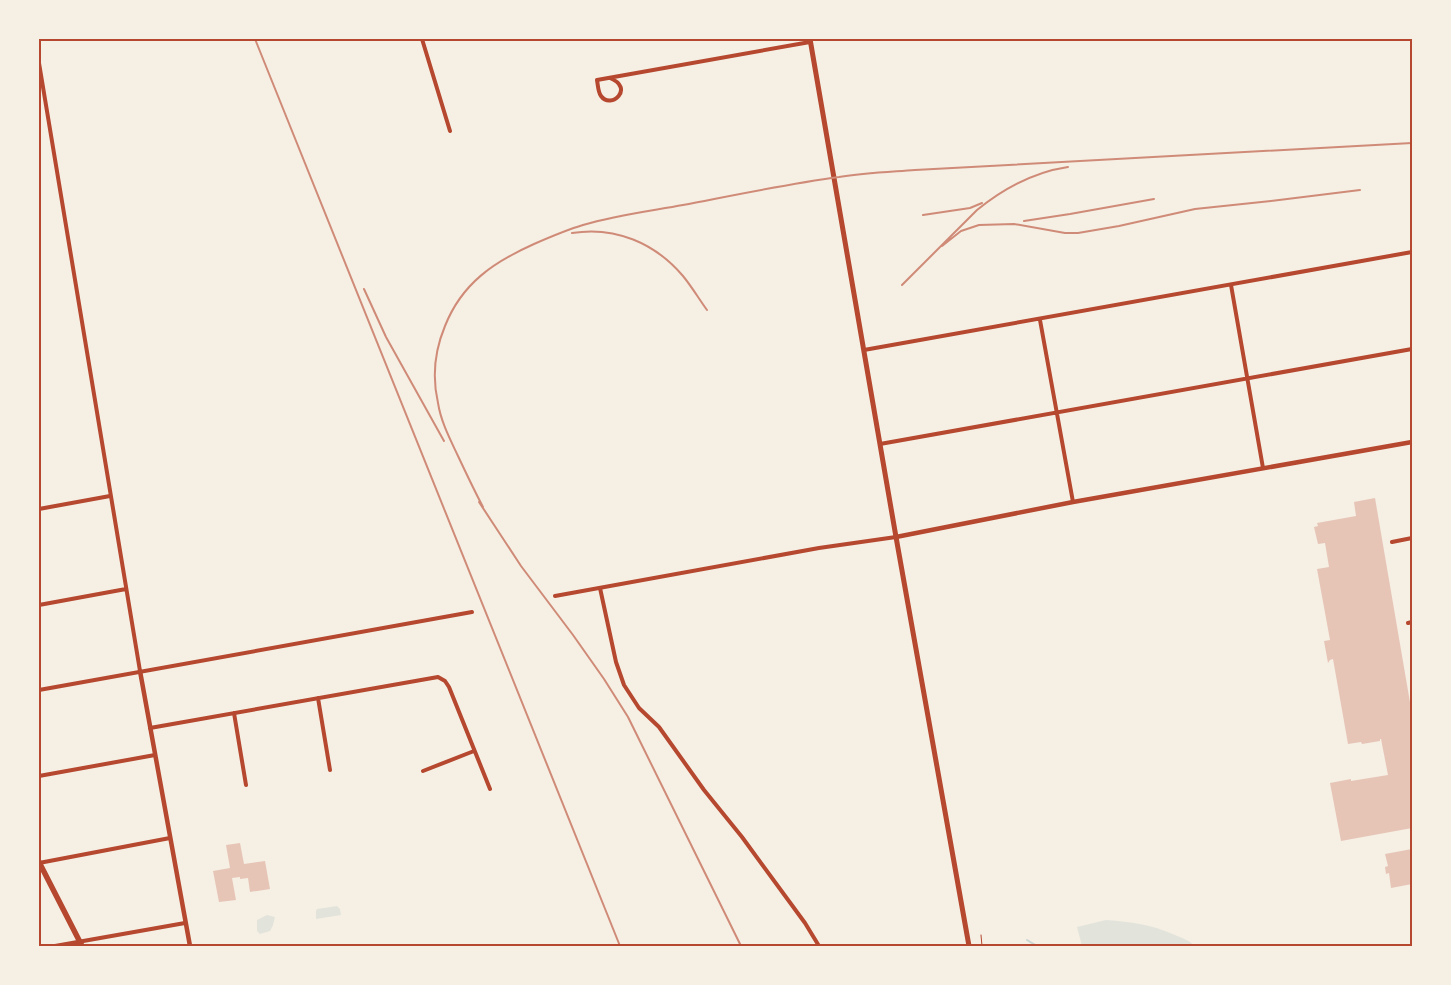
<svg xmlns="http://www.w3.org/2000/svg" width="1451" height="985" viewBox="0 0 1451 985" font-family="'Fira Sans',sans-serif">
	<rect width="100%" height="100%" fill="#f6efe4"/>
	<!-- green -->
	<path fill="#e2e4dc" d="M337 906 340 909 341 915 316 919V911L317 909Z
		M267 915 275 917 273 925 270 931 260 934 257 931V920Z
		M1106 920C1132 922 1150 924 1175 935 1182 938 1189 940 1195 946H1082L1077 927Z"/>
	<g fill="none" stroke-linecap="round" stroke-linejoin="round">
		<!-- stream -->
		<path stroke="#c9d6d2" stroke-width="2" d="M1027 940 1037 946"/>
	</g>
	<!-- building -->
	<path fill="#e6c5b7" d="M1375 498 1412 714V828L1341 841 1330 783 1351 779V781L1388 775 1381 739H1380V741L1362 744 1361 742 1348 744 1333 659 1330 660 1328 663 1324 641 1330 640 1317 569 1329 567 1325 543 1318 544 1314 527 1318 526 1317 523 1356 516 1354 502Z
		M240 843 244 864 265 861 270 889 250 892 248 878 240 879V877L232 878 236 900 219 902 213 871 230 868 226 845Z
		M1412 849V884L1391 888 1389 873 1386 874 1385 867 1388 866 1385 854Z"/>
	<g fill="none" stroke-linecap="round" stroke-linejoin="round">
		<!-- path -->
		<path stroke="#b5482f" stroke-width="1" d="M981 935 982 946"/>
		<!-- minor -->
		<path stroke="#b5482f" stroke-width="4" d="M422 39 450 131
			M39 63 140 671
			M610 78C635 88 611 110 601 96 598 92 598 85 597 80L810 42
			M1231 285 1263 468
			M1040 320 1073 502
			M864 350 1412 252
			M880 444 1412 349
			M39 509 110 496
			M1392 542 1412 538
			M600 588 616 662 624 685 639 708 659 727 704 790 742 837 805 923 819 946
			M555 596 819 548 896 537
			M39 605 126 589
			M1408 623 1412 622
			M39 690 472 612
			M318 698 330 770
			M234 713 246 785
			M150 728 438 677 445 681 449 687 490 789
			M423 771 474 751
			M39 776 155 755
			M39 863 170 838
			M55 946 185 923"/>
		<!-- tertiary -->
		<path stroke="#b5482f" stroke-width="4.5" d="M896 537 1073 502 1412 442
			M140 671 190 946"/>
		<!-- secondary -->
		<path stroke="#b5482f" stroke-width="5" d="M810 39 896 537 969 946"/>
		<!-- primary -->
		<path stroke="#b5482f" stroke-width="5.5" d="M39 862 82 946"/>
		<!-- rail -->
		<path stroke="#cf8b77" stroke-width="2" d="M255 39 620 946
			M923 215 970 208 982 203
			M1024 221 1070 214 1154 199
			M572 233C615 226 655 243 683 276 692 287 699 299 707 310
			M942 246 961 231 979 225 1014 224 1065 233H1078L1119 226 1195 209 1271 201 1360 190
			M902 285 977 210C1003 189 1034 172 1068 167
			M364 289 386 337 444 441
			M479 502 521 566 573 635 604 679 628 717 741 946
			M483 507C474 490 466 473 458 456 450 439 441 422 438 403 432 377 435 350 445 326 462 283 494 262 534 244 550 237 566 230 583 225 616 215 650 211 683 205 735 195 787 184 839 177 864 173 889 172 915 170L1412 143"/>
	</g>
	<!-- border -->
	<rect width="1451" height="985" fill="none" stroke="#f6efe4" stroke-width="80"/>
	<rect x="40" y="40" width="1371" height="905" fill="none" stroke="#b5482f" stroke-width="2"/>
</svg>
